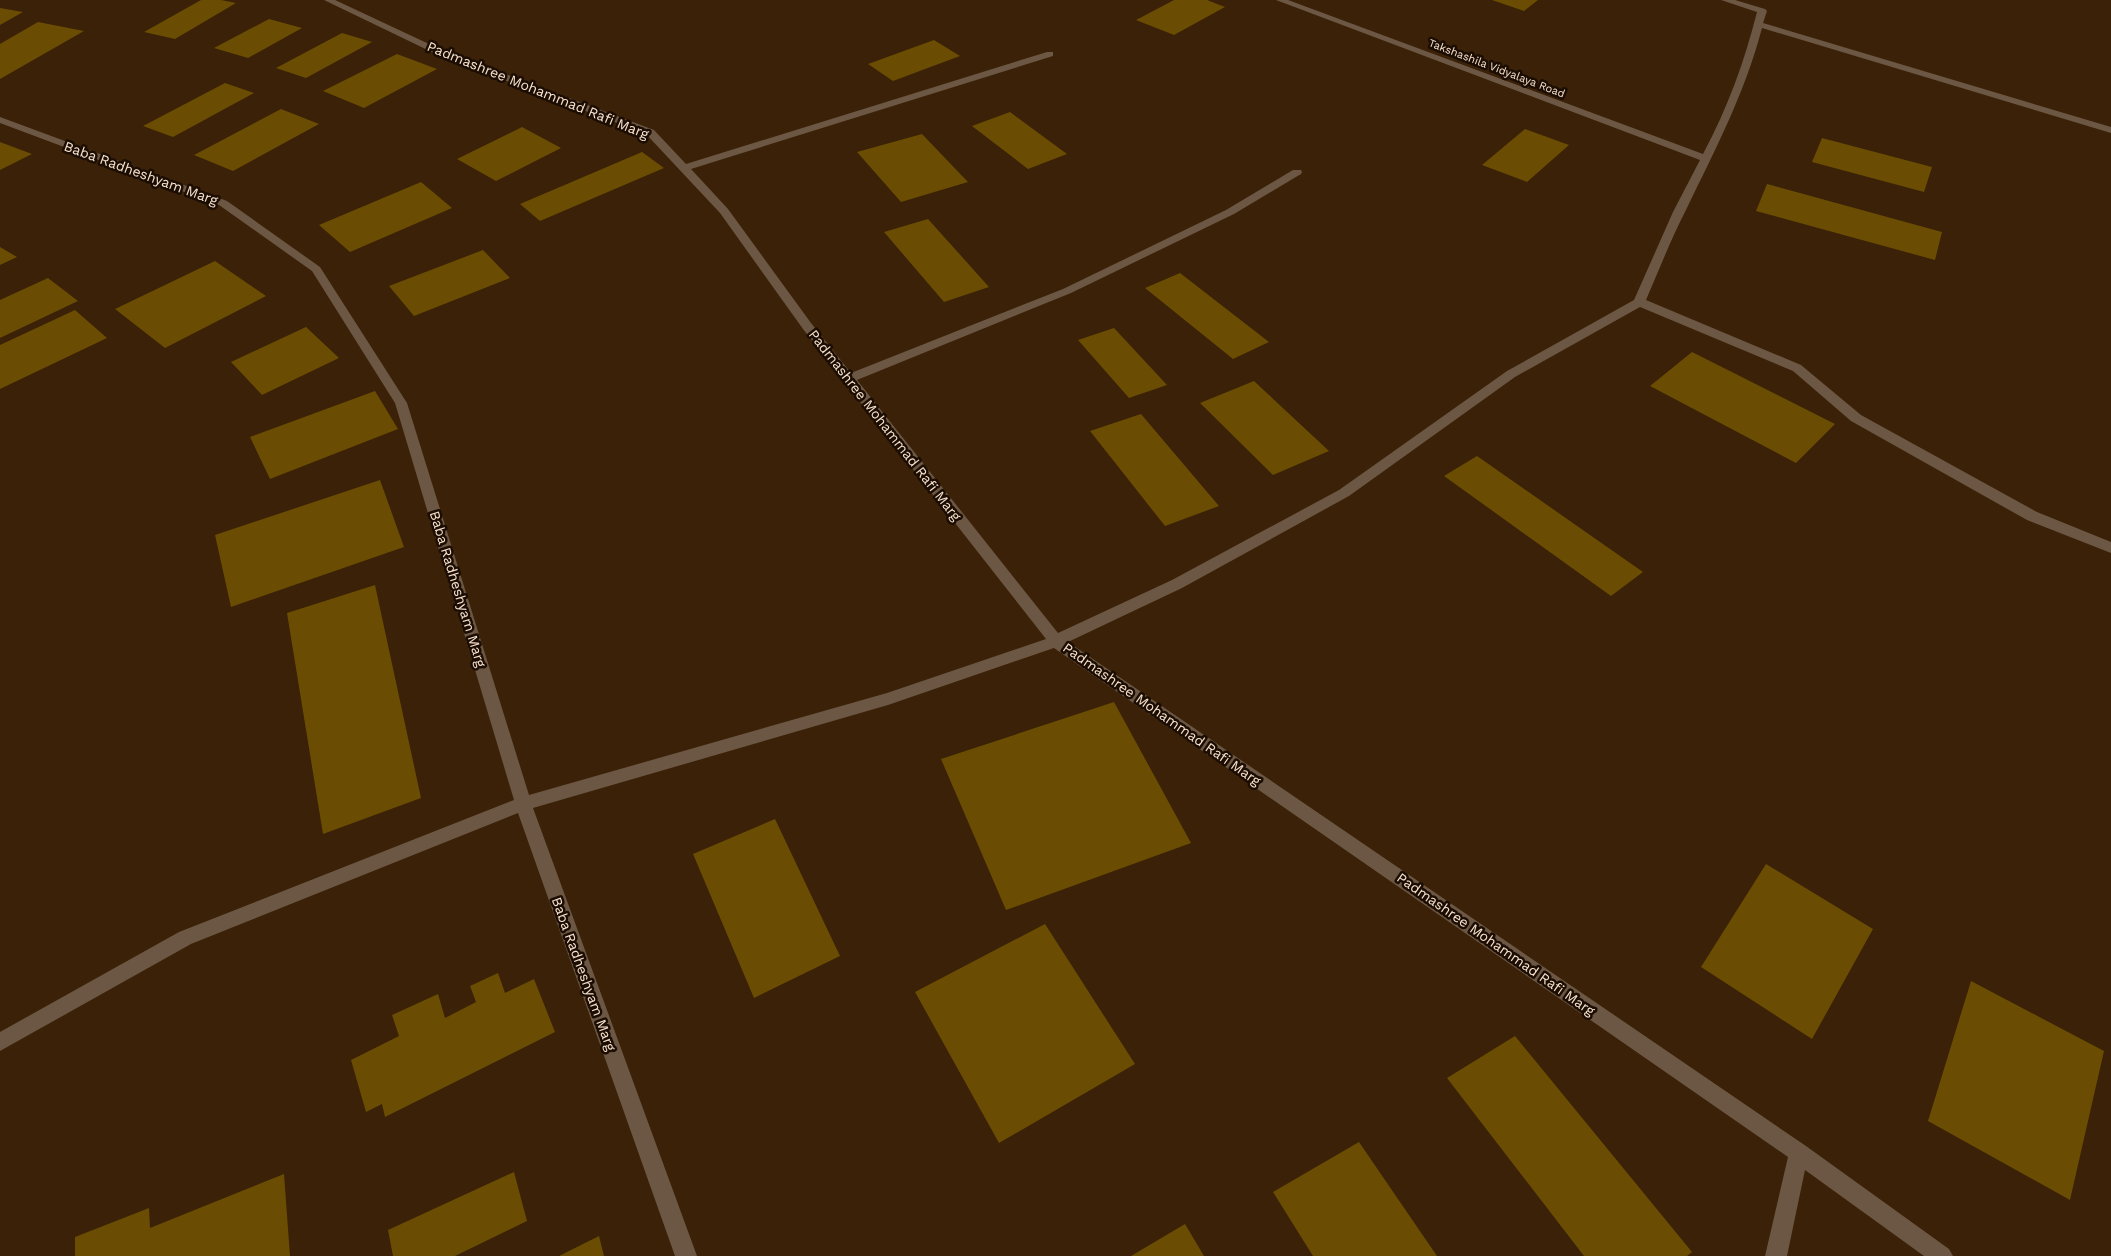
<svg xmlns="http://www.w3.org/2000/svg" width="2111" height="1256" viewBox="0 0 2111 1256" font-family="'Work Sans',sans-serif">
	<rect width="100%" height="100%" fill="#3a2107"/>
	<!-- building -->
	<path fill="#6a4d02" d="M201 0H221L236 3 175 39 144 32Z
		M1174 0H1207L1225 7 1174 35 1136 20Z
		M1492 0H1538L1524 11Z
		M0 8 23 12 0 25Z
		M269 19 302 28 248 58 214 48Z
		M38 22 84 31 0 79V44Z
		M342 33 372 42 306 78 276 68Z
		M934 40 960 56 893 81 868 64Z
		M397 54 437 69 364 108 323 91Z
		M225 83 254 93 173 137 143 126Z
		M281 109 319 124 233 171 194 155Z
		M1010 112 1067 154 1028 169 972 126Z
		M522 127 561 148 496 181 457 159Z
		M1525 129 1569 145 1527 182 1482 165Z
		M922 134 968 182 901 202 857 152Z
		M1822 138 1932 167 1924 192 1812 162Z
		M0 142 32 154 0 170Z
		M642 152 664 168 540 221 520 204Z
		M421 182 452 208 350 252 319 225Z
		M1767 184 1942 232 1935 260 1756 211Z
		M928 219 989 287 944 302 884 232Z
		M0 247 17 257 0 265Z
		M483 250 510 278 414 316 389 286Z
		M215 261 266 296 165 348 115 309Z
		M1180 273 1269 342 1233 359 1145 288Z
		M48 278 78 301 0 338V300Z
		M75 310 107 338 0 389V345Z
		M306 327 339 358 262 395 231 362Z
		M1114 328 1167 385 1129 398 1078 340Z
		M1692 352 1835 424 1796 463 1650 386Z
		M1254 381 1329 451 1273 475 1200 403Z
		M375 391 398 429 270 479 250 437Z
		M1141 414 1219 506 1165 526 1090 431Z
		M1477 456 1643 572 1611 596 1444 476Z
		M380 480 404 547 231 607 215 535Z
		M375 585 421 798 323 834 287 613Z
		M1114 702 1191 843 1006 910 941 759Z
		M775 819 840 956 754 998 693 854Z
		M1766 864 1873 929 1812 1039 1701 967Z
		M1045 924 1135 1064 999 1143 915 992Z
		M498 973 505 993 534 979 555 1032 385 1117 382 1104 366 1112 351 1060 399 1036 392 1015 438 994 445 1018 476 1002 470 986Z
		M1971 981 2104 1051 2070 1200 1928 1121Z
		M1515 1036 1692 1252 1687 1256H1584L1447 1078Z
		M1359 1142 1437 1256H1313L1273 1192Z
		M514 1172 527 1221 455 1256H393L388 1230Z
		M284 1174 290 1256H75V1237L149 1208 150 1228Z
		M1185 1224 1204 1256H1131Z
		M599 1236 604 1256H559Z"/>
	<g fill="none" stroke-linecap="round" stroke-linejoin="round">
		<!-- street -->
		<path fill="#6c5744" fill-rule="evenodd" d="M324 0H335L444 51 654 130 686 164 1047 52H1053V56L691 169 728 209 811 323 851 373 1063 289 1226 210 1293 170H1301L1302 172 1301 174 1234 214 1071 293 857 380 1058 633 1172 580 1339 490 1507 371 1634 300 1673 212 1700 160 1276 0H1288L1703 154C1728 107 1744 63 1757 12L1721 0H1735L1765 9 1767 11 1763 23 2111 127V133L1762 28C1745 93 1715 150 1686 210 1671 239 1659 270 1646 300L1801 365 1861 415 2037 512 2111 542V553L2027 520 1851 421 1793 371 1640 307 1515 377 1349 496 1182 588 1068 642 1806 1146 1949 1249 1953 1256H1924L1805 1170 1787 1256H1765L1788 1157 1054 648 888 705 533 808 697 1256H675L518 813 191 944 0 1051V1032L179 932 514 800 395 403 312 271 219 205 0 123V117L227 201 320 267 407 403 529 795 887 693 1046 639 803 329 720 213 646 134 438 55Z"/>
	</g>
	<g text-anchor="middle" stroke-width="5" stroke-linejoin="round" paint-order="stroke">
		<!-- far-street labels -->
		<g font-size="11" fill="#f8e2d0" stroke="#1b0d02">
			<text transform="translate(1497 68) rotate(21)" y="4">Takshashila Vidyalaya Road</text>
		</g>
		<!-- street labels -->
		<g font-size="14" fill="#f8e2d0" stroke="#1b0d02">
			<text transform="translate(538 90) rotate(22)" y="5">Padmashree Mohammad Rafi Marg</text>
			<text transform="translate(141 173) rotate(20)" y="5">Baba Radheshyam Marg</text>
			<text transform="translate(885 425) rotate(52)" y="5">Padmashree Mohammad Rafi Marg</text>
			<text transform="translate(458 589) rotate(73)" y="5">Baba Radheshyam Marg</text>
			<text transform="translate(1162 714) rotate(35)" y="5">Padmashree Mohammad Rafi Marg</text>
			<text transform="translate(1496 944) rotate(35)" y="5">Padmashree Mohammad Rafi Marg</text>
			<text transform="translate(584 974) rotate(70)" y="5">Baba Radheshyam Marg</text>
		</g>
	</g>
</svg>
